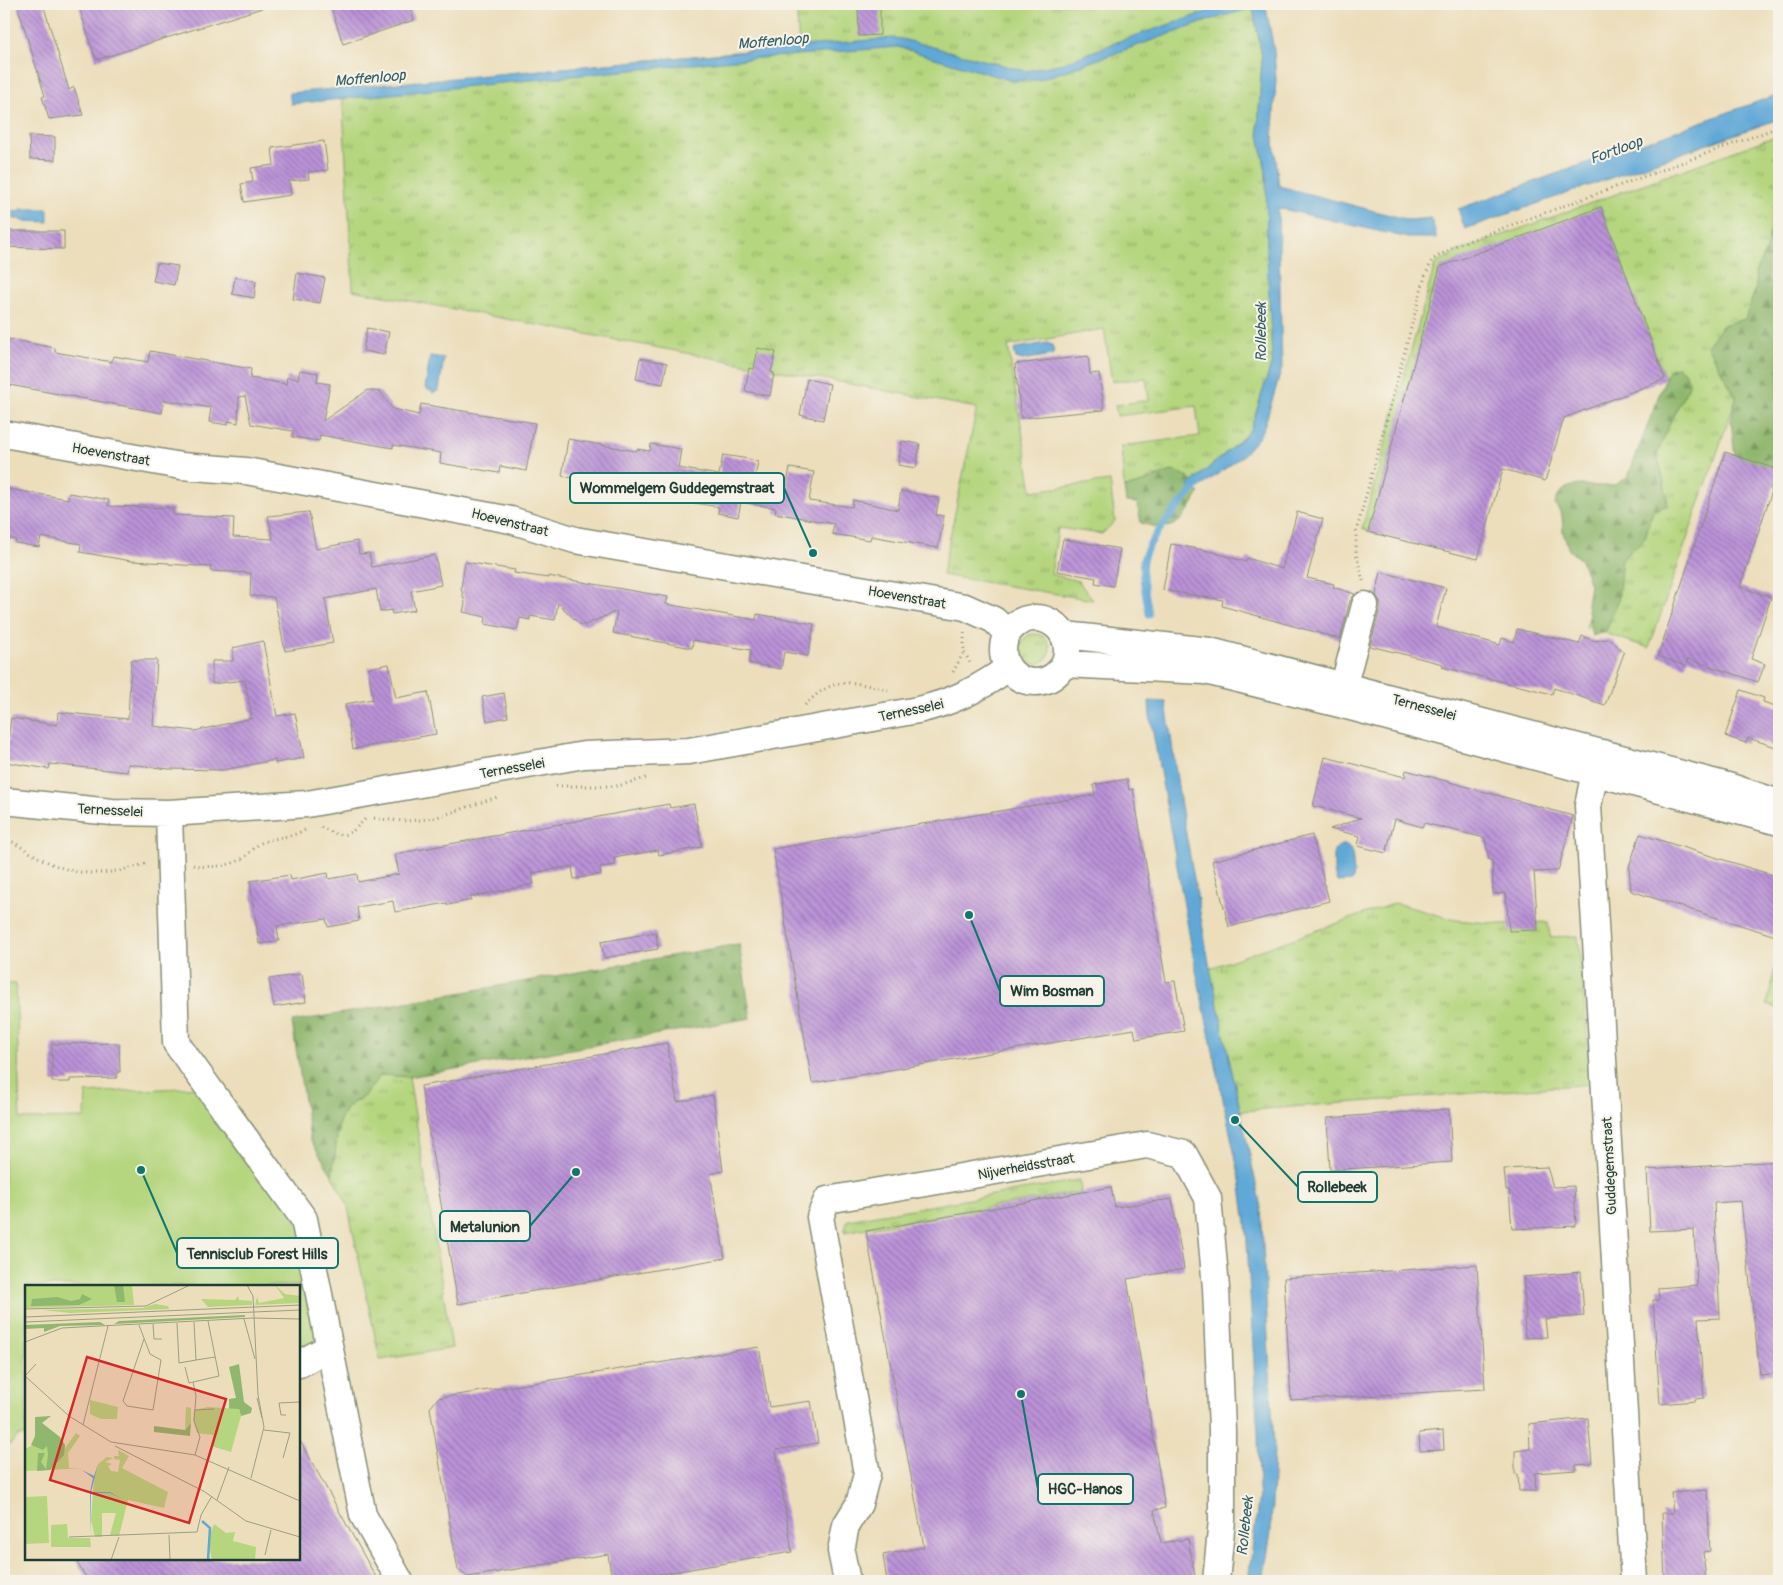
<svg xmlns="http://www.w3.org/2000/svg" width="1783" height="1585" viewBox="0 0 1783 1585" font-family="Pangolin,sans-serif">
	<defs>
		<pattern id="grass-tufts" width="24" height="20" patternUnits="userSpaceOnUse" patternTransform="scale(1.25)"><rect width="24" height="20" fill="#b5d67f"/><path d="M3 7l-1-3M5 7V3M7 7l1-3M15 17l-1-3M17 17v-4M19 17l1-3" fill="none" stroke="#93af69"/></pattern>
		<pattern id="forest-firs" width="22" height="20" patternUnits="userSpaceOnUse" patternTransform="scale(1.25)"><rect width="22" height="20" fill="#90b76e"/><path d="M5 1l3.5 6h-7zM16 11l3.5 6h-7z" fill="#75965b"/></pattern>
		<pattern id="building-back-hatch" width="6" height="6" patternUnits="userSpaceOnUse" patternTransform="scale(1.25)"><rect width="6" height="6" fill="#bb92d8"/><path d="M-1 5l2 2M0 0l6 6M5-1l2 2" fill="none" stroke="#9778b0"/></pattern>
	</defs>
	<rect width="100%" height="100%" fill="#f7f3e8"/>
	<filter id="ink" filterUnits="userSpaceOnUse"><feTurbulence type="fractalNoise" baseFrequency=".02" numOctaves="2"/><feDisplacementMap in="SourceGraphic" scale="10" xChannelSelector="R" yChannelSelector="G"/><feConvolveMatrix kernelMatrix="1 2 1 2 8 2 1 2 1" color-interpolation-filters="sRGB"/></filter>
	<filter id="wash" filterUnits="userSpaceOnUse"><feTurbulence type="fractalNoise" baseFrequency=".0096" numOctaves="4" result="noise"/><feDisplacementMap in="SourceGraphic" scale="20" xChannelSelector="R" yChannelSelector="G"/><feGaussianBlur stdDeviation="1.12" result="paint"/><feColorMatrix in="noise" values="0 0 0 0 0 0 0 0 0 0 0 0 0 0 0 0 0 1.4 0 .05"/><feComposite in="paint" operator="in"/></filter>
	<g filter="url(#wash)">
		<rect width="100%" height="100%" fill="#ecdebb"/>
		<!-- grass -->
		<path fill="url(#grass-tufts)" stroke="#6a8a5a" d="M796 4H1252L1262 57 1258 129 1266 172 1272 362 1251 428 1244 437 1192 482 1188 477 1153 476 1139 486 1124 487 1121 446 1200 436 1196 406 1117 416 1115 405 1149 400 1146 378 1112 382 1104 329 1008 346 1032 491 1110 481 1115 521 1102 534 1058 528 1051 574 1078 581 1093 600 942 575 977 408 353 290 342 89 799 46Z
			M1779 135V275L1649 648 1586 627 1665 379 1601 207 1368 532 1362 528 1435 264 1456 252Z
			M1020 649a15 15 0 1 1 30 0a15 15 0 1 1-30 0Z
			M1395 903 1455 920 1501 924 1548 922 1550 937 1578 936 1592 1084 1240 1111 1210 968Z
			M1778 952H1779V1009L1767 1005Z
			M381 1075 409 1077 452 1348 380 1360 347 1203 332 1176 338 1122 347 1107 365 1095Z
			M1080 1180 1081 1192 844 1232 848 1220Z"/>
		<!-- forest -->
		<path fill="url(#forest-firs)" stroke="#587a51" d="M1779 202V487L1736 466 1731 421 1736 397 1707 346 1723 325 1745 319 1756 287 1755 273 1767 247 1774 207Z
			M1678 367 1686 373 1689 386 1672 418 1657 455 1663 477 1668 505 1653 511 1645 538 1622 559 1618 602 1606 631 1592 636 1587 604 1590 585 1581 560 1569 550 1563 532 1562 515 1555 504C1564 474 1594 490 1614 485 1618 484 1624 479 1628 477L1665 379 1670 369Z
			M1172 471 1185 475 1199 493C1182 522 1176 534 1141 523L1137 503 1126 502 1124 487C1142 486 1155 476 1172 471Z
			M739 944 751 1018 409 1077 381 1075 365 1095 347 1107 339 1122 332 1175 310 1139 292 1022Z"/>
		<!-- park -->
		<path fill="#b5d67f" stroke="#6a8a5a" d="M4 984H16L20 1119 85 1118 86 1093 219 1086 315 1221 338 1347 299 1368V1286H26V1435L18 1436 4 1451Z"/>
		<!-- water -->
		<path fill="#61a8d7" stroke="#407286" d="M1231 4H1265L1266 7 1274 50 1276 79 1273 133 1279 186 1409 220 1431 218 1437 238H1408L1278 208 1282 368 1265 424 1258 438 1241 457 1195 491 1188 486 1244 437 1251 428 1272 362 1267 254 1266 172 1258 129 1262 57 1253 8 1213 19 1039 80 1012 81 898 47 723 61 291 104 289 93 892 38 902 39 1026 71 1063 63 1122 40Z
			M1779 94V119L1465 229 1458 209Z
			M21 209H48V222L21 221V219H14V211H20Z
			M1047 343 1052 345 1054 352 1052 355 1022 360 1016 358 1014 350 1017 348Z
			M430 356 444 358 439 390 434 393 425 388Z
			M1149 701 1166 702 1180 800 1210 968 1261 1207 1274 1447 1271 1532 1263 1581H1248L1259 1495 1258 1434 1246 1224 1240 1180 1194 961 1150 716Z
			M1341 845H1345L1352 850 1354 874 1352 881 1337 882 1334 872V850Z"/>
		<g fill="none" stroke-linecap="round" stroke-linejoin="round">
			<!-- stream -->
			<path stroke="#61a8d7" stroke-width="7" d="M1149 614C1147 599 1140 574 1143 561 1146 540 1184 500 1199 484"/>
		</g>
		<g id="blocks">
			<!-- building -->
			<path fill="url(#building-back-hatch)" d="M17 4H43L69 90 74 87 83 115 49 119 42 97 45 96Z
				M78 4H262V8L96 60Z
				M330 4H409L414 20 343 44Z
				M858 4H880V35L859 36Z
				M29 136 55 137V160L30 159Z
				M324 141 328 170 308 172 309 179 289 181 291 195 244 202 241 184 253 182 251 168 274 165 272 148Z
				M1601 207 1665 379 1564 418 1545 481 1503 469 1478 559 1368 532 1440 267Z
				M4 231H64V249L4 247Z
				M157 263 178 266 174 285 153 281Z
				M297 273 325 278 320 303 293 299Z
				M235 277 256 281 254 298 232 294Z
				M367 328 389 332 384 355 363 351Z
				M9 339 55 348V352L112 362 113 356 148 362 150 351 251 369 250 378 286 384 287 377 298 379 300 370 318 373 317 382 330 384 323 421 368 390 380 392 393 409 419 415 421 404 535 423 526 471 500 466 499 473 440 463 441 453 393 445V448L320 435 319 441 292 437 293 431 251 424 245 396 239 397 238 423 228 421V425L209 422 211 408 164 400 162 413 4 384V366Z
				M758 348 776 352 771 372 774 373 770 396 745 391 749 368 754 369Z
				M1088 356 1090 374 1099 373 1104 410 1021 418 1015 364Z
				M640 358 667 363 663 384 636 379Z
				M807 379 830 384 823 420 800 415Z
				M568 439 636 451 637 449 650 451 651 444 681 449 678 468 719 475 723 455 749 459 758 462 754 482 786 488 790 468 814 472 809 501 852 507 853 500 898 510 901 491 939 498 936 515 944 516 938 548 871 536 870 540 832 534 834 524 775 513 776 508 741 502 738 517 718 513 719 507 629 492V488L562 476Z
				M902 441 920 444 916 468 898 465Z
				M1725 452 1779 470 1740 587 1771 597 1751 659 1765 664 1758 682 1688 659 1685 666 1658 656Z
				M8 489 68 499 69 493 109 500 108 506 173 508V515L234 518 233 537 273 539 268 516 309 512 316 549 357 541 359 554 369 553 372 567 435 555 441 585 411 591 415 610 392 614 391 610 380 612 376 589 325 599 333 643 285 651 274 597 250 596 251 573 210 571 211 567 169 564V563L131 561 80 552 81 544 41 537 39 547 15 543 16 540 4 538V514Z
				M1297 512 1323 519 1307 578 1334 584 1333 587 1355 594 1350 601 1340 639 1222 606 1223 600 1163 590 1171 544 1209 551 1246 562 1247 558 1282 569Z
				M1063 539 1120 549 1113 586 1095 583 1096 578 1057 571Z
				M465 562 515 570 514 573 548 578V576L668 597 666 604 756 620 757 614 814 624 808 656 784 652 781 669 749 663 751 650 693 640 692 648 613 633 617 611 585 625 579 624 558 603 555 620 530 616V620L520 618 517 630 485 624 486 617 463 612 465 603 461 588Z
				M1381 572 1446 588 1436 627 1500 645 1502 638 1514 642 1517 629 1579 644 1582 636 1595 641 1607 639 1613 641 1624 653 1605 705 1554 688 1552 694 1442 667 1443 664 1370 646 1380 609V602L1376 595Z
				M263 641 277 716 295 713 304 758 275 763V760L223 770 169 769 128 764 127 772 50 764 49 769 5 762 11 718 57 725 58 712 128 719 131 660H157L153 726 195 731 252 718 245 680 212 684V661H233V648Z
				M389 664 396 698 428 692 436 734 353 749 345 704 373 699 368 668Z
				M1741 690 1764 698 1763 702 1779 707V748L1748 738 1746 743 1725 736Z
				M504 693 508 717 487 721 482 697Z
				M1325 757 1405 777 1406 770 1573 816 1558 871 1534 872 1538 930 1509 931 1506 893 1493 894 1492 860H1489L1485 838 1424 823 1422 827 1395 819 1386 853 1358 846 1360 836 1330 829 1361 818 1313 806Z
				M1127 779 1129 790 1133 789 1166 982 1175 981 1184 1031 1136 1039 1134 1029 812 1083 773 849 1095 795 1093 785Z
				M669 804 670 808 694 804 702 847 659 855 658 850 614 858 615 865 600 867 601 874 574 879 572 866 532 873 534 884 470 897 471 900 448 905 447 903 395 912 393 901 357 907 359 921 328 927 326 919 277 926 279 941 259 944 250 881 290 875 291 880 328 873 329 879 357 874 358 882 399 874 395 854Z
				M1640 834 1779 877V937L1631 891 1629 867Z
				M1312 835 1329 901 1229 927 1212 861Z
				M656 932 658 949 604 958 601 942Z
				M302 974 306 1002 274 1007 269 979Z
				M119 1043 120 1072H117V1078L70 1079V1082H52V1044Z
				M667 1043 677 1102 713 1095 723 1171 710 1174 725 1258 458 1304 421 1086Z
				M1449 1109 1452 1162 1330 1170 1327 1118Z
				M1779 1161V1373L1760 1375 1741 1201 1714 1203 1720 1318 1698 1319 1704 1398 1695 1399V1401L1660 1404 1653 1300H1659L1658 1288 1697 1285 1694 1229 1650 1231 1647 1170Z
				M1547 1167 1553 1187 1574 1186 1576 1226 1512 1229 1509 1190H1506L1504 1169Z
				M1111 1187 1115 1207 1172 1199 1184 1269 1127 1279 1165 1508 1154 1510 1161 1543 1188 1539 1196 1581H887L883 1555 924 1547 866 1231Z
				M1477 1265 1485 1389 1291 1400 1284 1278Z
				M1581 1272 1584 1316 1545 1319 1547 1337 1525 1338 1524 1318H1526L1523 1277Z
				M759 1347 769 1407 811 1401 818 1443 776 1450 792 1552 619 1581H612L608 1554 468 1577 458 1570 430 1408 438 1398Z
				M1588 1418 1592 1464 1576 1465V1470L1535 1473 1536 1491H1519L1518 1474H1515V1451L1530 1449 1529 1424Z
				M1443 1431 1444 1450 1420 1451 1419 1433Z
				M299 1439 378 1581H88L75 1559H299Z
				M1707 1490 1710 1551 1703 1552 1706 1581H1665L1662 1513H1673L1671 1493Z"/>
		</g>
	</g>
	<g filter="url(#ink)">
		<use href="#blocks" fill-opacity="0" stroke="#868e78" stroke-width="1"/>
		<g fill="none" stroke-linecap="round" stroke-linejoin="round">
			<defs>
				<path id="minor" d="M4 434 181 466 246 471 511 520 575 540 965 607 994 620 1007 633
					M1003 650a32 32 0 1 1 64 0a32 32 0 1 1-64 0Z
					M1065 635 1210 651 1728 786 1779 803
					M1064 664 1205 671 1339 704 1779 822
					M1339 703 1365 605
					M1603 753 1595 771 1588 806 1634 1581
					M4 801 112 812 169 813 307 804 584 755 689 751 918 710C953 702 979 689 1008 668
					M169 813 176 1043 304 1219 363 1515 400 1581
					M299 1364 328 1348
					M847 1581 841 1551 846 1525 859 1504 867 1474 820 1217 827 1200 1147 1145 1184 1154 1208 1198 1216 1288 1222 1430V1520L1216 1581"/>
			</defs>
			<!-- minor casing -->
			<use href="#minor" stroke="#868e78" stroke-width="29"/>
			<!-- path -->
			<path stroke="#868e78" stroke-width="3" stroke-dasharray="1 4" stroke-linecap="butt" d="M1363 581 1356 553V533L1425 276 1432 260 1457 245 1779 127
				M964 633V652L971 665
				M953 672 964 652
				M805 705C836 674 850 682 888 690
				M556 786H618L646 778
				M374 818C431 827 447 812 498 797
				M321 827C344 840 349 836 366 818
				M4 836C57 871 84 884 147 863
				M193 865C208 868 228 867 242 859 250 854 254 846 263 842 278 837 293 837 307 829"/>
			<!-- minor -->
			<use href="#minor" stroke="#fff" stroke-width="26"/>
		</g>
	</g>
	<g text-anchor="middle" stroke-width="4" stroke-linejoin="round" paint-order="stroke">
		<!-- street labels -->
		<g font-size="14" fill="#1f3d34" stroke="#f7f3e8">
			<text transform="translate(111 454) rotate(10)" y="5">Hoevenstraat</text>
			<text transform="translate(510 522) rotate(14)" y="5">Hoevenstraat</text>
			<text transform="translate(907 597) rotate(10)" y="5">Hoevenstraat</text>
			<text transform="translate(1424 707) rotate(15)" y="5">Ternesselei</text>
			<text transform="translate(911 710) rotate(-12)" y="5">Ternesselei</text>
			<text transform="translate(512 768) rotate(-10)" y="5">Ternesselei</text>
			<text transform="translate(110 810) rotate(3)" y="5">Ternesselei</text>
			<text transform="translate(1026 1166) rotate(-10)" y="5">Nijverheidsstraat</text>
			<text transform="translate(1609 1166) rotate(-93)" y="5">Guddegemstraat</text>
		</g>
		<!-- water labels -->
		<g font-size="15" font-style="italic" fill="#335d65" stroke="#f7f3e8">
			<text transform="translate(773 41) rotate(-5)" y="5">Moffenloop</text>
			<text transform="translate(370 78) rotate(-5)" y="5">Moffenloop</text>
			<text transform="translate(1616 150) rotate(-20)" y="5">Fortloop</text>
			<text transform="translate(1261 332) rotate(-90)" y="5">Rollebeek</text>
			<text transform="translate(1245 1526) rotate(-84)" y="5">Rollebeek</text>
		</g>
	</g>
	<!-- overview -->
	<g transform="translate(25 1285)">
		<rect width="275" height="275" fill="#ecdebb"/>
		<path d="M0 0H107L109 20 0 23ZM250 0 260 9 275 11V18L230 20 232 12 234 18 259 13ZM213 11 214 15 227 16V20L183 22 176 14 210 15ZM130 19 143 21 144 24 46 28 17 25 118 23ZM65 115 93 122 92 134H76L65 129ZM161 122 166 123V138L160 145ZM51 148 55 151 43 168 44 183H58L70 164 58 183 24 185ZM6 161H23V185L0 186V164ZM93 165 104 171 97 183 143 207 139 223 103 215 94 251 85 250 91 228H77V252H70L66 235 69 194 73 179 82 172 88 173 80 177 87 179 83 181 86 186 93 187 95 175 89 174V171H94ZM42 239 43 253H65L66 262H26V240Z" fill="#b5d67f"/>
		<path d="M89 0H98L100 17H92ZM57 9 67 14 54 20 6 21 7 14 32 12 46 16 55 14ZM220 30V32L89 39 94 36ZM75 37 80 40 35 41 19 47V43L0 44V40ZM214 79 219 117 227 123 226 128 216 131 214 124H204V114L211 113 204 82ZM26 131 17 138 35 152 40 160 39 170 25 185 12 186 13 168H20L16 177 21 184 23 170 22 161 18 165 6 160 10 151V132ZM166 138 165 151 129 147V141L160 145Z" fill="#90b76e"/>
		<path d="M183 122 214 124 216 131 206 167 186 161 189 150 172 148 168 135 169 125ZM189 239 201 248 210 247 208 256 231 262 230 275H187L183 255Z" fill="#b5d67f"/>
		<path d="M22 211 24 258 0 259 1 212Z" fill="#b5d67f"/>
		<path d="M82 171 73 179 66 207H85L95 213 143 224 95 213 85 208H66V252L65 207 68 193 57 185 69 191 73 179Z" fill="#61a8d7"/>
		<path fill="none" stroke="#61a8d7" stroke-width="2.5" d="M177 236 185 243 183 275"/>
		<path fill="none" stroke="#9a9e85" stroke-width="1" d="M222 0 228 11 233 110 239 142 226 193M0 24 121 21 165 0M0 32 275 20M219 34 230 74M0 37 275 25M152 38 154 78 171 75 169 37M128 39 129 54H137M114 40 125 69 136 75 128 125 102 121 98 116 119 54M0 57 37 43 228 33 275 34M171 75 190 72M11 79 0 91 44 131 86 157 170 170 275 216M160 82 164 98 194 91 183 36M168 97 171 111 169 136 175 152 170 170M232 113 237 133M170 125 189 124M261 130H256L254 118 275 117M58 140 83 41M239 145 265 148 258 173M90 161 180 207 221 236 275 252M192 215 204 182M144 250 145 275M44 252 172 247 176 230 187 211M240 270 246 245M86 275 94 252"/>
		<path fill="#d62828" fill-opacity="0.15" stroke="#d62828" stroke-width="2.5" d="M62 72 201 114 164 238 25 195Z"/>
		<rect width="275" height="275" fill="none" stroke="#1f3d34" stroke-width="2.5"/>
	</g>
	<!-- callouts -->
	<path fill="none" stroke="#0f766e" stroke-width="2" d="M813 553L784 488M969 915L1000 991M1235 1120L1298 1187M576 1172L530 1226M141 1170L177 1253M1021 1394L1038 1489"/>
	<g fill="#0f766e" stroke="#f7f3e8" stroke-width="2">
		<circle cx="813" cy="553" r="5"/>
		<circle cx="969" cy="915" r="5"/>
		<circle cx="1235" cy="1120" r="5"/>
		<circle cx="576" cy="1172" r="5"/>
		<circle cx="141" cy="1170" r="5"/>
		<circle cx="1021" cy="1394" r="5"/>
	</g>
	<g fill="#f7f3e8" stroke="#0f766e" stroke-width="2">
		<rect x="570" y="473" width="214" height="30" rx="5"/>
		<rect x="1000" y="976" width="104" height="30" rx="5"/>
		<rect x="1298" y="1172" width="79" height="30" rx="5"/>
		<rect x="440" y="1211" width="90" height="30" rx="5"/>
		<rect x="177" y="1238" width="161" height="30" rx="5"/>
		<rect x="1038" y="1474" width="95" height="30" rx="5"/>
	</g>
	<g font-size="15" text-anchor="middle" font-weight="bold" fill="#1f3d34">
		<text x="677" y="493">Wommelgem Guddegemstraat</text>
		<text x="1052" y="996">Wim Bosman</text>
		<text x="1337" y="1192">Rollebeek</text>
		<text x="485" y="1232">Metalunion</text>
		<text x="257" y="1259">Tennisclub Forest Hills</text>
		<text x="1085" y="1494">HGC-Hanos</text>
	</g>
	<!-- margin -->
	<rect width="1783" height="1585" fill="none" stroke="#f7f3e8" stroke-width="20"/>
</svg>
